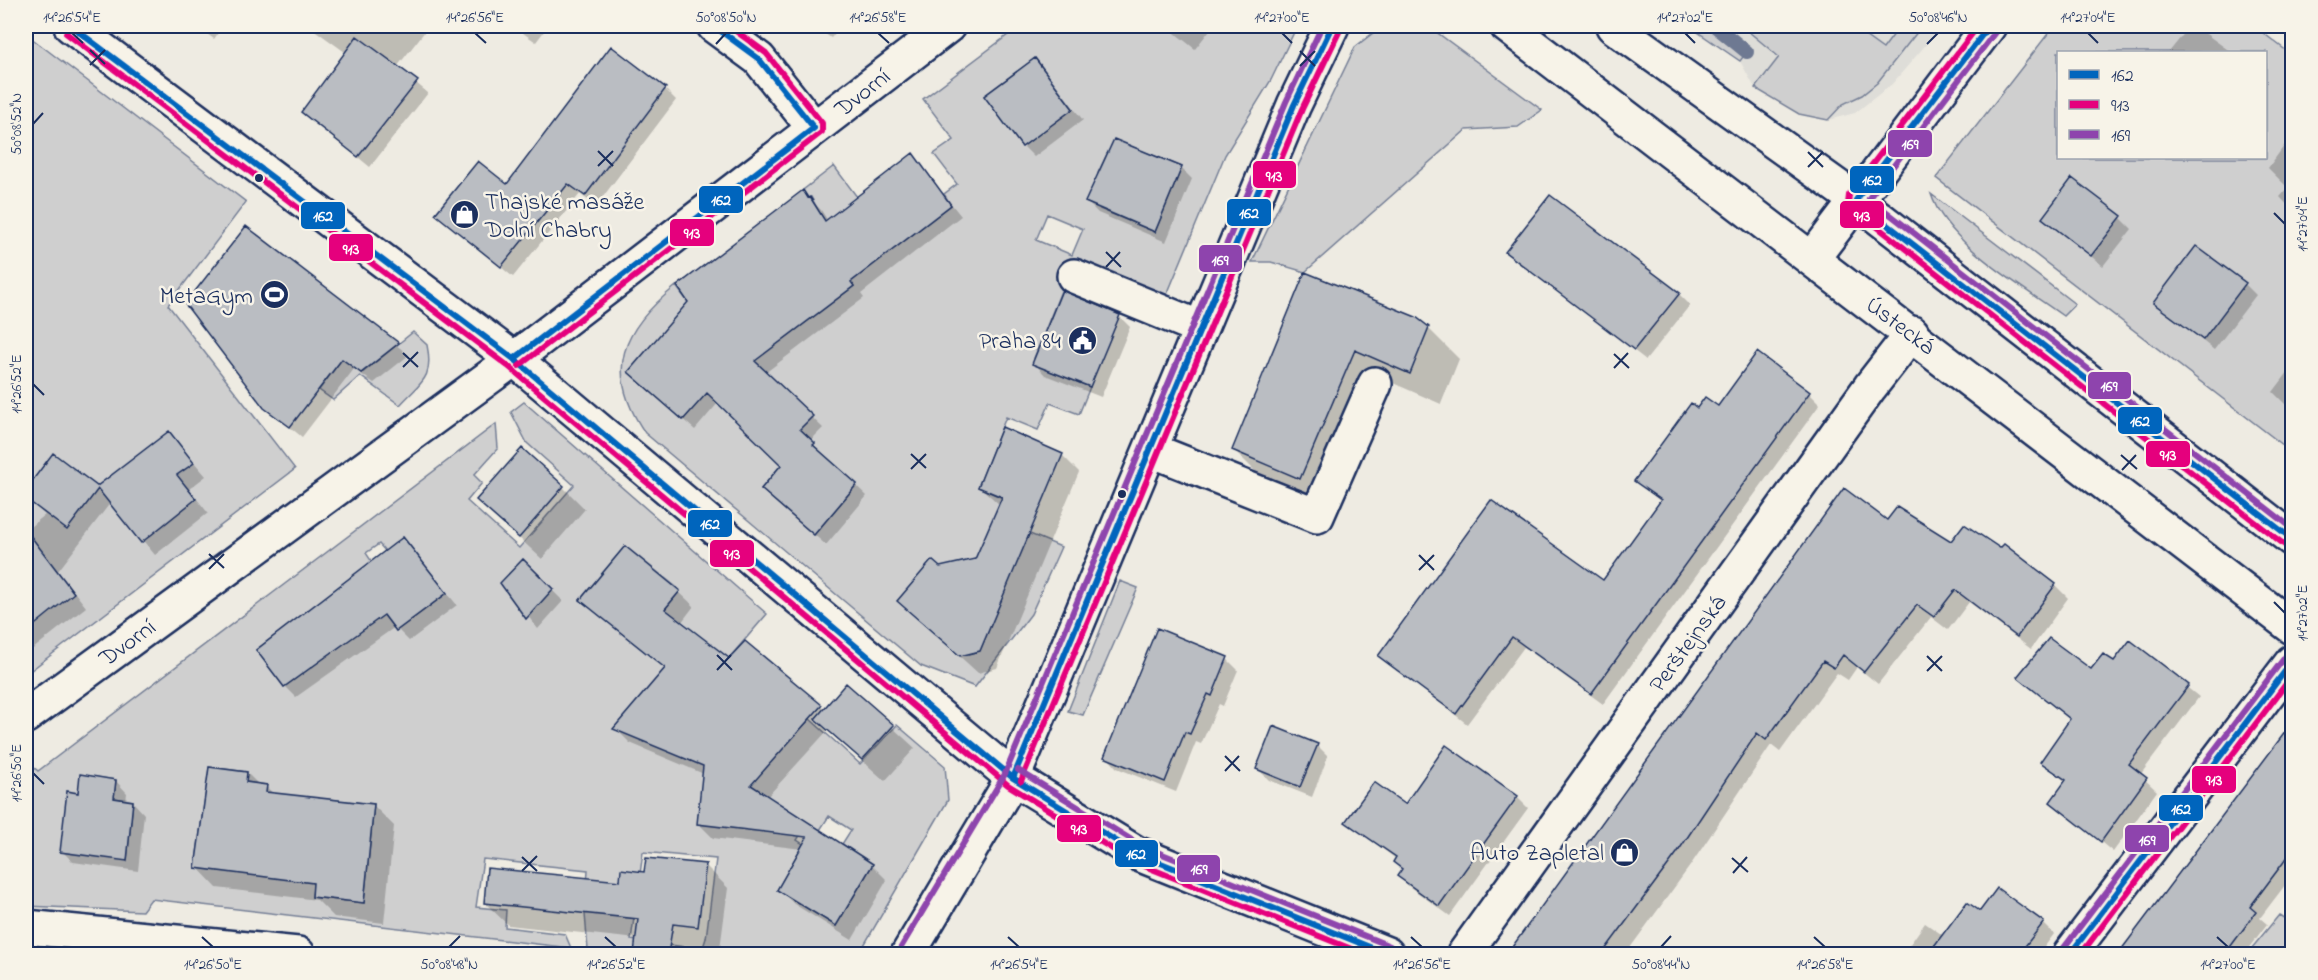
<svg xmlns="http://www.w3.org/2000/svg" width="2318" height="980" viewBox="0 0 2318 980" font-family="'Indie Flower',sans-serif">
	<rect width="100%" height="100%" fill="#eeebe2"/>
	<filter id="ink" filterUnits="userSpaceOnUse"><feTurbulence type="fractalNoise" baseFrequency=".0167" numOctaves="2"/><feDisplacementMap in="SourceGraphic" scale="12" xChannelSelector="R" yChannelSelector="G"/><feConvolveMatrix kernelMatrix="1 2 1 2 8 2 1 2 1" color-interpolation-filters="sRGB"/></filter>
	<g filter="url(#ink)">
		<!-- built -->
		<path fill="#deddd8" d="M1689 26H1942L1892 84 1855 113 1828 120 1799 114 1755 88 1740 61Z"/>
		<!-- green -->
		<path fill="#cfcfcf" stroke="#757f96" stroke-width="1.5" fill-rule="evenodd" d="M1020 26H1297L1271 80 1225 155 1166 297 1073 261 1034 358 1052 366 1050 371 1090 387 1079 414 1050 403 1038 430 1006 417 978 487 1003 498 994 519 1061 547 1031 614 975 687 921 666 645 433C603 371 622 329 676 286L702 321 785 338 854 286 823 244V219L811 197 808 198 803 190 834 166 895 248 951 205 944 194 957 184 934 154 954 140 923 99ZM1035 58 1073 108 1022 147 984 96ZM1127 145 1182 167 1155 232 1100 209 1112 179 1098 173 1107 154 1120 160ZM1047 214 1083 229 1072 255 1036 240ZM725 371 683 420 628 372ZM791 395 800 429 815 443 813 445 857 484 814 535 761 489 781 465Z
			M1382 26H1428L1542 110 1518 127 1466 130 1305 272 1271 262H1252L1355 47Z
			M1689 26H1720L1749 49 1740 61Z
			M1742 26H1851L1883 49 1900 26H1922L1877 83 1862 95 1843 104 1828 120 1799 114 1755 88 1779 57Z
			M2054 26H2254L2292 55V452L1936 178ZM2058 52H2266V158H2058Z
			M26 34 246 202 168 305 295 469 26 674Z
			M1931 194 2075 304 2063 316C2022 286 1947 244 1931 194Z
			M413 332 427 345C434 379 421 382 400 405L360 376 333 400 319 390 342 359 362 373Z
			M524 402 767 614 705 686 746 785 810 719 860 764 897 725 945 766 948 800 859 954H701L706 938 716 859 643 852 631 940 685 947V954H627L588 950 585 914 588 870 483 859 476 907 506 910 505 927 565 934 571 948 151 899 142 911 26 906V770L30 764 38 771 496 424 498 448 474 475 482 483 467 501 519 548 574 485 527 443 511 412ZM403 537 447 593 396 631 354 576 372 562 366 553 379 544 386 552ZM625 546 680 590 665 609 679 620 650 656 580 600ZM523 559 553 589 501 583ZM308 611 336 649 284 687 256 650ZM209 767 247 772 246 782 267 785 195 868ZM81 775 116 780 114 798 133 801 127 861 78 793ZM322 799 374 804 364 903 312 897ZM829 816 851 830 842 844 873 864 836 926 777 890 803 844 797 840 808 823 820 830Z
			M1120 581 1138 588 1083 715 1068 711Z
			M2279 915 2292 923V954H2247Z"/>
		<!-- shadow -->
		<path fill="#0003" d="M196 26H223L214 39Z
			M309 26H429L397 67 428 93 370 167 303 112 345 52Z
			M513 26H548L536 42Z
			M814 26H841L831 38Z
			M1166 26H1213L1195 49Z
			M2190 26H2195L2231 52H2169Z
			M1035 60 1083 120 1034 157 1023 146Z
			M665 89 676 100 596 206 580 194 513 277 437 214 508 187Z
			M2292 135V210L2280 197 2288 188 2268 168Z
			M912 155 961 216 861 294 864 298 765 373 823 428 810 441 867 496 826 545 774 500 783 465 718 403 695 430 641 383 803 192 821 210 828 221Z
			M1181 168 1192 179 1166 242 1098 213 1087 202Z
			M2044 218H2121L2132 229 2103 266Z
			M246 228 409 355 374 383 354 369 302 437 265 407Z
			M1507 252 1679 294 1690 305 1646 360Z
			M1306 274 1428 328 1459 359 1441 404 1386 380 1332 509 1265 481 1234 450Z
			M2245 284 2256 295 2214 350 2155 303Z
			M1119 316 1130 327 1101 397 1045 375 1034 363Z
			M2292 367V411L2273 392Z
			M1809 393 1820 404 1603 704 1524 647 1467 724 1380 656 1603 582 1661 502 1636 481 1697 410Z
			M169 433 206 476 189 489 208 513 155 555 111 502 58 571 86 607 33 649 26 641V530L45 515 26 498V491L53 455 98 487Z
			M1062 455 1079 472 997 668 978 673 899 601 940 568 976 560 1000 505 980 487Z
			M563 487 585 509 542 559 478 500Z
			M1887 522 1952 543 2055 585 2068 598 2031 649 1969 602 1948 630 1931 617 1878 684 1857 667 1848 680 1837 673 1780 752 1771 745 1690 866 1627 952 1632 954H1528L1522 936Z
			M403 539 457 605 409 641 395 627 296 697 285 686Z
			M523 561 563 601 538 629 502 583Z
			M679 592 694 606 681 623 729 660 745 643 825 710 847 686 915 748 885 781 828 730 767 797 872 865 887 880 852 940 794 904 779 889 802 849 713 838 698 823 704 774 630 743 615 728 666 670 582 600Z
			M2130 642 2199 697 2140 775 2157 791 2113 852 2052 802 2066 782 2042 762 2071 720 2019 677 2091 671 2114 663Z
			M1227 659 1238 670 1223 706 1219 704 1201 744 1196 742 1176 792 1117 768 1106 756Z
			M1317 745 1328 756 1312 797 1269 780 1258 769Z
			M1447 747 1517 797 1528 808 1450 916 1410 887 1399 876 1403 870 1395 862 1396 859 1347 822 1405 806Z
			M2274 750 2292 763V876L2260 918 2267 924 2244 954H2119Z
			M247 773 259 785 266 786 274 795 374 806 394 826 384 923 334 917 317 900 217 888 197 867Z
			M116 781 127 793 126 802H133L144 814 138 871 73 862 62 851 79 795Z
			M705 865 728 888 720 949 695 946 694 954H635L637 939 508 925 485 903 621 883 646 874Z
			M1980 913 2043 923 2054 934 2039 954H1903L1925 923 1944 936Z"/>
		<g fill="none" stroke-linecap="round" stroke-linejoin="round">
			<!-- stream -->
			<path stroke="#6e7992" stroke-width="14" d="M1715 26 1747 52"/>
		</g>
		<!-- building -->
		<path fill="#babdc2" stroke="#1b2f5e" stroke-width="1.5" d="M357 36 418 81 358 157 301 112Z
			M611 46 666 88 585 196 568 184 501 267 435 214 478 161 507 184Z
			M1035 58 1073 109 1022 147 984 96Z
			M1114 139 1182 167 1155 232 1085 202Z
			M913 153 951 205 851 282 854 286 755 361 813 416 800 429 815 443 813 445 857 484 814 535 761 489 781 465 707 393 683 420 628 372 688 302 677 286 803 190 808 198 810 197 825 221Z
			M2072 178 2122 216 2091 256 2042 218Z
			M1550 195 1680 293 1634 350 1505 252Z
			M246 226 399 343 361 373 342 359 290 427 264 408 185 304Z
			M2196 246 2246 283 2203 340 2153 303Z
			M1305 272 1416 317 1429 327 1410 374 1355 350 1300 479 1232 450Z
			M1062 290 1120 315 1090 387 1032 364Z
			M1757 352 1810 392 1591 694 1512 637 1456 714 1378 656 1491 500 1603 580 1661 500 1634 481 1691 403 1697 408 1705 397 1718 406Z
			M1002 427 1063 454 980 651 960 656 897 601 932 560 940 567 975 559 1002 497 978 487Z
			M169 431 194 463 177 475 196 499 141 543 98 489 67 530 26 499V489L53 453 97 486Z
			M522 448 564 486 519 538 476 500Z
			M1844 488 1887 520 1897 507 1951 541 1964 524 2000 548 2004 544 2056 584 2017 637 1955 590 1934 617 1917 605 1864 672 1843 655 1834 668 1823 661 1766 740 1757 733 1677 853 1602 954H1507Z
			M26 530 74 593 26 632Z
			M403 537 447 593 396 631 384 615 284 687 256 650Z
			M625 546 680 591 665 609 729 658 745 641 822 705 751 785 873 864 836 926 777 890 807 837 697 824 703 766 613 729 665 668 580 600Z
			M523 559 553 589 526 619 500 583Z
			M1157 628 1228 657 1212 696 1208 694 1190 734 1185 732 1165 782 1104 757Z
			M2049 638 2091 669 2103 654 2114 661 2130 640 2189 685 2129 764 2147 778 2101 842 2050 802 2066 780 2040 762 2070 719 2017 677Z
			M846 683 894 725 862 760 815 719Z
			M2292 723V851L2250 907 2256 912 2225 954H2118Z
			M1273 726 1318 744 1300 787 1256 769Z
			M1446 745 1518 796 1439 906 1397 876 1402 869 1393 862 1396 857 1345 822 1374 782 1405 804Z
			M209 767 247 772 246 782 267 785 266 792 374 804 364 903 312 897 313 883 195 868Z
			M80 774 116 780 114 798 133 801 127 861 60 852 67 791 78 793Z
			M646 858 706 864 698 927 673 924 668 954H634L638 919 484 903 487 868 620 881 621 869 644 872Z
			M1997 888 2044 922 2019 954H1928L1967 902 1980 911Z"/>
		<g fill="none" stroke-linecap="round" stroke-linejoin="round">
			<defs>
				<path id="minor" d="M71 26 514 359 1013 778 1136 853 1387 954
					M714 26 759 59 814 128
					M1812 259 1989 26
					M1074 276 1201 328
					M1151 450 1317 516 1375 384
					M26 716 514 359 948 26
					M26 927 298 954
					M908 954 1013 778 1294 105 1332 26
					M1464 954 1870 387 1912 333
					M2070 954 2292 662"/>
				<path id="major" d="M1507 26 2292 627
					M1613 26 1856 200 2292 539"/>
			</defs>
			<!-- minor casing -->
			<use href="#minor" stroke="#1b2f5e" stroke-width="38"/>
			<!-- major casing -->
			<use href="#major" stroke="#1b2f5e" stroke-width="38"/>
			<!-- minor -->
			<use href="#minor" stroke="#f7f3e8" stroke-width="33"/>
			<!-- major -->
			<use href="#major" stroke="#f7f3e8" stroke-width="33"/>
			<defs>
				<path id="bus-1" d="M71 26 514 359 1013 778 1136 853 1387 954
					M1989 26 1856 200 2292 539
					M514 359 814 128 759 59 714 26
					M1013 778 1294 105 1332 26
					M2070 954 2292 662"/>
				<path id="bus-2" d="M1978 26 1849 195 1848 204 2286 546
					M66 33 508 366 1008 785 1132 861 1364 954
					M519 366 822 132V123L766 53 729 26
					M1021 781 1302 109 1340 30
					M2081 954 2292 676"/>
				<path id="bus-3" d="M1996 31 1869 198 2292 528
					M1018 770 1140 845 1390 946
					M900 949 1005 774 1286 102 1322 26
					M2063 949 2285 657"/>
			</defs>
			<!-- bus-1 casing -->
			<use href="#bus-1" stroke="#f7f3e8" stroke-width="10"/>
			<!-- bus-2 casing -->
			<use href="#bus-2" stroke="#f7f3e8" stroke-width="10"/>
			<!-- bus-3 casing -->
			<use href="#bus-3" stroke="#f7f3e8" stroke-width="10"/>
			<!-- bus-1 -->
			<use href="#bus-1" stroke="#0065bd" stroke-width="6"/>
			<!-- bus-2 -->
			<use href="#bus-2" stroke="#e5007d" stroke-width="6"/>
			<!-- bus-3 -->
			<use href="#bus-3" stroke="#8e44ad" stroke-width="6"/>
		</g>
	</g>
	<!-- ticks -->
	<path fill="none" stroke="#1b2f5e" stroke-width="2" d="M72 33 83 43M475 33 486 43M878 33 889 43M1282 33 1292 43M1685 33 1695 43M2088 33 2098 43M716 44 726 33M1927 44 1938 33M90 50 105 64M1300 51 1315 66M90 65 105 50M1300 66 1315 51M33 124 43 113M598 151 613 166M1808 152 1823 167M598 166 613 151M1808 167 1823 152M2274 213 2285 224M1106 252 1121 267M1106 267 1120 252M403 353 418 367M1614 354 1629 368M403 367 418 352M1614 368 1628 353M33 384 44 395M911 454 926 468M2121 455 2137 469M911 469 926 454M2122 470 2136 455M209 554 224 568M1419 555 1434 570M209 569 224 554M1419 570 1434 555M2274 602 2285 613M717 655 732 670M1927 656 1942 671M717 670 731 655M1927 671 1942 656M1225 756 1240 771M1225 771 1239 756M33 773 44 784M522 857 537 871M1732 858 1748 872M522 871 537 856M1733 873 1747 857M202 937 213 947M605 937 616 947M1008 937 1019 947M1411 937 1422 947M1814 937 1825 947M2217 937 2228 947M449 947 460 936M1661 947 1671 936"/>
	<!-- icons -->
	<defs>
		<symbol id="shop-disc" viewBox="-11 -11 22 22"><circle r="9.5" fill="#1b2f5e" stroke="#f7f3e8"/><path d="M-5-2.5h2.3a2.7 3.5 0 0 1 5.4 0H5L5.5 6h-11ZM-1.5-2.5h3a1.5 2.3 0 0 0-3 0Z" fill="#fff"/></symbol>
		<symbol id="stadium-disc" viewBox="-11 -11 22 22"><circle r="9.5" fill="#1b2f5e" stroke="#f7f3e8"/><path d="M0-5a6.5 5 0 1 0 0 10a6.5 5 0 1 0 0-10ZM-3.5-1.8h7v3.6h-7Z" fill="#fff"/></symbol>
		<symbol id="civic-disc" viewBox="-11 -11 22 22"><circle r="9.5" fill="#1b2f5e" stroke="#f7f3e8"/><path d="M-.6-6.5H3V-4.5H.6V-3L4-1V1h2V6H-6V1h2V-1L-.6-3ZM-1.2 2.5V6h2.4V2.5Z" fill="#fff"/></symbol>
	</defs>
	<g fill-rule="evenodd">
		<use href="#shop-disc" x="448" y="198" width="33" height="33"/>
		<use href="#stadium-disc" x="258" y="278" width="33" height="33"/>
		<use href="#civic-disc" x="1066" y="324" width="33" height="33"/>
		<use href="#shop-disc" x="1608" y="836" width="33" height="33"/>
	</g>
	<!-- markers -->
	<g fill="#1b2f5e" stroke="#f7f3e8" stroke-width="2">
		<circle cx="259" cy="178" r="5"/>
		<circle cx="1122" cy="494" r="5"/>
	</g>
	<g text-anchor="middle" stroke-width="5" stroke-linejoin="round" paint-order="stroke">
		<!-- street labels -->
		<g font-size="24" fill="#1b2f5e" stroke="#f7f3e8">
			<text transform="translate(862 92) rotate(-38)" y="8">Dvorní</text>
			<text transform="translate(1901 325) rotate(37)" y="8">Ústecká</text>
			<text transform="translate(127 642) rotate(-36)" y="8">Dvorní</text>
			<text transform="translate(1687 643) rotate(-54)" y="8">Perštejnská</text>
		</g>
		<!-- poi labels -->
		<g font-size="24" fill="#1b2f5e" stroke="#f7f3e8" text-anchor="end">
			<text x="485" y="209" text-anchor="start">Thajské masáže<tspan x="485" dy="28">Dolní Chabry</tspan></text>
			<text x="253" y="303">MetaGym</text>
			<text x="1061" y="348">Praha 84</text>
			<text x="1604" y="860">Auto Zapletal</text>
		</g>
	</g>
	<g stroke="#f7f3e8" stroke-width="2">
		<rect x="1887" y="129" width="46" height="29" rx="6" fill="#8e44ad"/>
		<rect x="1252" y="160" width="45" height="29" rx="6" fill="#e5007d"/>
		<rect x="1849" y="165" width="46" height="29" rx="6" fill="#0065bd"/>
		<rect x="698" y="185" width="46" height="29" rx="6" fill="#0065bd"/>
		<rect x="1226" y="198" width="46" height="29" rx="6" fill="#0065bd"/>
		<rect x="1839" y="200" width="46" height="29" rx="6" fill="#e5007d"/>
		<rect x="300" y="201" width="46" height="29" rx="6" fill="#0065bd"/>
		<rect x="669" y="218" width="46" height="29" rx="6" fill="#e5007d"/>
		<rect x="328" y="233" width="46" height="29" rx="6" fill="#e5007d"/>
		<rect x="1198" y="244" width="45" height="29" rx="6" fill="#8e44ad"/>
		<rect x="2087" y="371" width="45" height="29" rx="6" fill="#8e44ad"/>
		<rect x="2117" y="406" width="46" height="29" rx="6" fill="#0065bd"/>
		<rect x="2145" y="440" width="46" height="28" rx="6" fill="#e5007d"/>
		<rect x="687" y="509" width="46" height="29" rx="6" fill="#0065bd"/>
		<rect x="709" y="539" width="46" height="29" rx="6" fill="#e5007d"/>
		<rect x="2191" y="765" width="46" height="29" rx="6" fill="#e5007d"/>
		<rect x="2158" y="794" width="46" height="28" rx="6" fill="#0065bd"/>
		<rect x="1056" y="814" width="46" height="29" rx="6" fill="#e5007d"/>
		<rect x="2124" y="824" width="46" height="29" rx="6" fill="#8e44ad"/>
		<rect x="1114" y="839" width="45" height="29" rx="6" fill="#0065bd"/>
		<rect x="1176" y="854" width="45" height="29" rx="6" fill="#8e44ad"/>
	</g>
	<g font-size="16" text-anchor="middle" font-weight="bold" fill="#fff">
		<text x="1910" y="149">169</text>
		<text x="1274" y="181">913</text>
		<text x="1872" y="185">162</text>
		<text x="721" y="205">162</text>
		<text x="1249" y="218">162</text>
		<text x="1862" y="221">913</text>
		<text x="323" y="221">162</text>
		<text x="692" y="238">913</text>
		<text x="351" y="254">913</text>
		<text x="1220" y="265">169</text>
		<text x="2109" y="391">169</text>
		<text x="2140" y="426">162</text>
		<text x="2168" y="460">913</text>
		<text x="710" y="529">162</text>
		<text x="732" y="559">913</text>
		<text x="2214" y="785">913</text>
		<text x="2181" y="814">162</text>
		<text x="1079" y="834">913</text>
		<text x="2147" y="845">169</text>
		<text x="1136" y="859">162</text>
		<text x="1199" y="874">169</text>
	</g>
	<!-- margin -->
	<rect width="2318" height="980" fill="none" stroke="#f7f3e8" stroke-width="66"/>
	<!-- legend -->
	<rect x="2057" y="51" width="210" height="108" fill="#f7f3e8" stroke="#9fa5b1" stroke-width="1.5"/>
	<rect x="2069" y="70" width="30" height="9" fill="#0065bd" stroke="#9fa5b1" stroke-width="1.5"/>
	<text x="2111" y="81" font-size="18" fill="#1b2f5e">162</text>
	<rect x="2069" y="100" width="30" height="9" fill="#e5007d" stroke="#9fa5b1" stroke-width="1.5"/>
	<text x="2111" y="111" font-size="18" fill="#1b2f5e">913</text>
	<rect x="2069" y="130" width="30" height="9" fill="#8e44ad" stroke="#9fa5b1" stroke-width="1.5"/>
	<text x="2111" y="141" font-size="18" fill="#1b2f5e">169</text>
	<rect x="33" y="33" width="2252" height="914" fill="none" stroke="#1b2f5e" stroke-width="2"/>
	<g font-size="15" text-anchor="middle" fill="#1b2f5e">
		<text x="72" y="22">14°26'54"E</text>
		<text x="475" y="22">14°26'56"E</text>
		<text x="726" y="22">50°08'50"N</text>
		<text x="878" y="22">14°26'58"E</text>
		<text x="1282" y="22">14°27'00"E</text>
		<text x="1685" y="22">14°27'02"E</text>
		<text x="1938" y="22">50°08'46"N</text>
		<text x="2088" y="22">14°27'04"E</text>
		<text transform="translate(16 124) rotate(-90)" y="5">50°08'52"N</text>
		<text transform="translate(2302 224) rotate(-90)" y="5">14°27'04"E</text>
		<text transform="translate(16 384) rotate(-90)" y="5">14°26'52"E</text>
		<text transform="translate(2302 613) rotate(-90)" y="5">14°27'02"E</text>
		<text transform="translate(16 773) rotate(-90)" y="5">14°26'50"E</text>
		<text x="213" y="969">14°26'50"E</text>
		<text x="449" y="969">50°08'48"N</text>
		<text x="616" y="969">14°26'52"E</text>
		<text x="1019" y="969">14°26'54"E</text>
		<text x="1422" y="969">14°26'56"E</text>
		<text x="1661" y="969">50°08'44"N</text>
		<text x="1825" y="969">14°26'58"E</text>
		<text x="2228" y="969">14°27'00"E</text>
	</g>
</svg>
